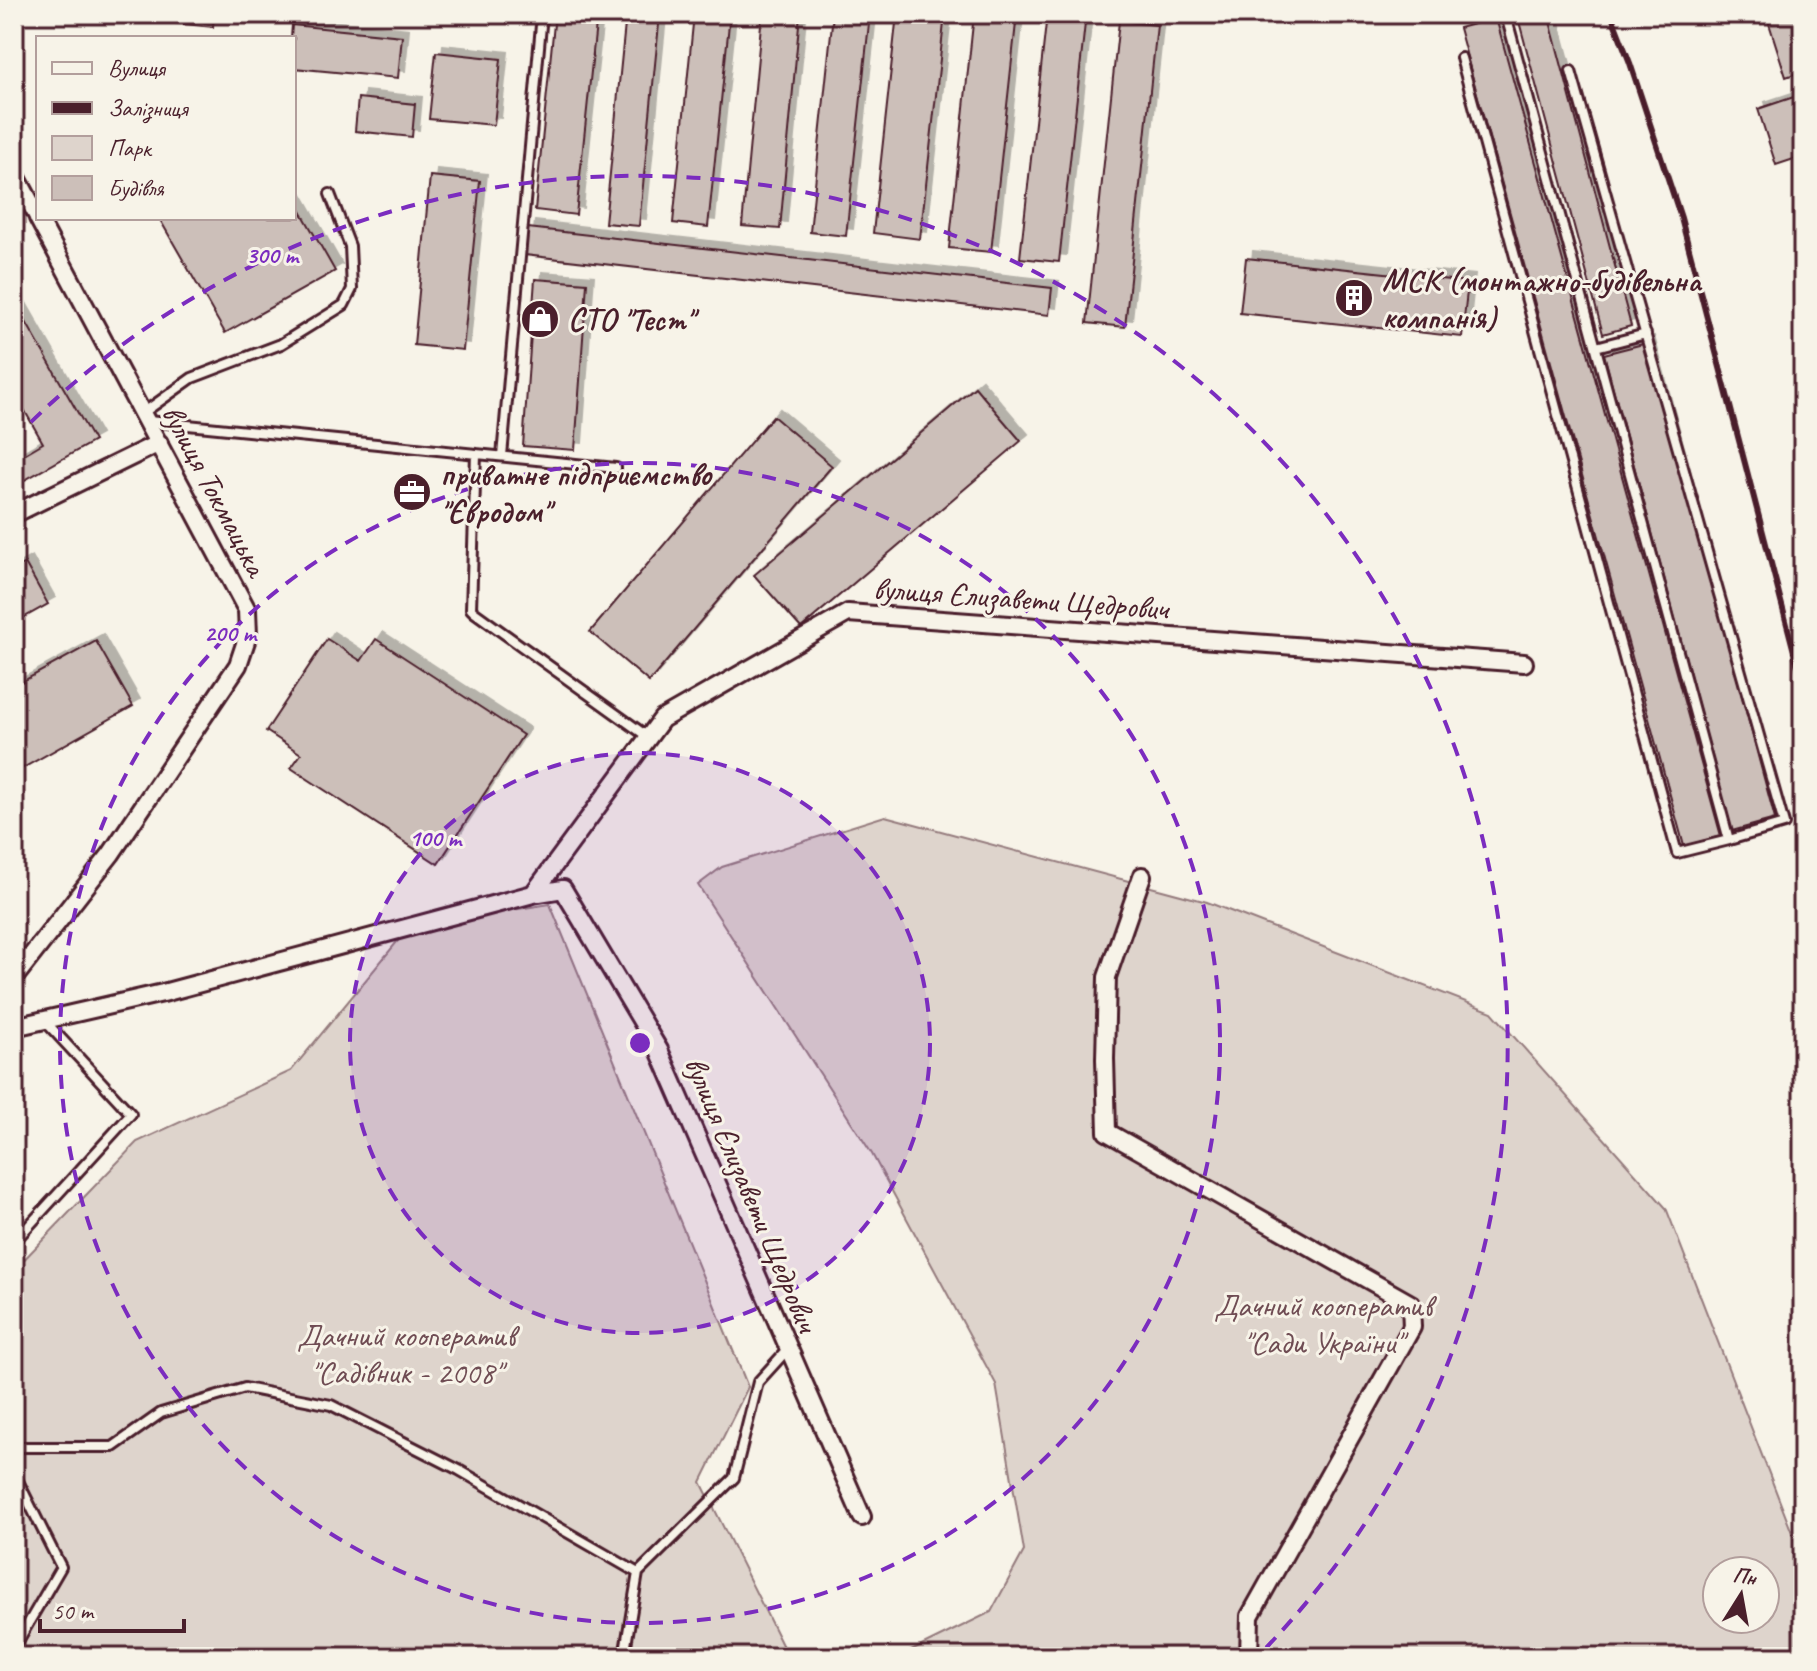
<svg xmlns="http://www.w3.org/2000/svg" width="1817" height="1671" viewBox="0 0 1817 1671" font-family="Caveat,sans-serif">
	<defs>
		<filter id="shadow"><feDropShadow dx="7" dy="-7" stdDeviation="0" flood-color="#0004"/></filter>
	</defs>
	<rect width="100%" height="100%" fill="#f7f3e8"/>
	<filter id="ink" filterUnits="userSpaceOnUse"><feTurbulence type="fractalNoise" baseFrequency=".0125" numOctaves="2"/><feDisplacementMap in="SourceGraphic" scale="16" xChannelSelector="R" yChannelSelector="G"/><feConvolveMatrix kernelMatrix="1 2 1 2 8 2 1 2 1" color-interpolation-filters="sRGB"/></filter>
	<g filter="url(#ink)">
		<!-- green -->
		<path fill="#ded4cc" stroke="#947a7c" stroke-width="2" fill-rule="evenodd" d="M885 816 1207 902 1492 1012 1666 1208 1803 1561V1657H899L991 1612 1024 1551 996 1384 872 1154 698 885 722 867ZM1717 1571H1765V1619H1717Z
			M550 904 748 1387 701 1482 788 1657H14V1270L137 1142 291 1071 410 926Z"/>
		<!-- building -->
		<path fill="#ccbfb9" stroke="#4a1f2b" stroke-width="2" filter="url(#shadow)" d="M105 14H214L213 27 105 16Z
			M555 14H597L576 215 535 210Z
			M626 14H660L639 226 605 223Z
			M694 14H730L708 227 673 223Z
			M762 14H800L780 229 742 226Z
			M833 14H870L846 236 810 232Z
			M897 14H945L920 239 873 233Z
			M974 14H1017L991 252 949 248Z
			M1047 14H1086L1059 262 1020 258Z
			M1517 14H1548L1631 326 1603 334Z
			M1766 14H1803V71L1786 77Z
			M1496 18 1721 836 1684 846 1459 28Z
			M1119 21 1157 25 1125 327 1087 323Z
			M292 25 402 36 398 78 294 68V38H291Z
			M436 52 501 59 494 125 429 119Z
			M1803 94V156L1776 165 1758 109Z
			M358 98 415 104 412 137 355 131Z
			M430 176 480 181 463 350 414 345Z
			M294 199 335 271 225 333 159 218H294Z
			M528 228 1052 288 1049 315 525 255Z
			M1246 258 1468 282 1462 337 1240 313Z
			M535 279 587 283 575 450 523 446Z
			M14 301 94 441 14 486V460L43 443 14 392Z
			M1647 343 1775 819 1732 831 1604 354Z
			M975 387 1021 441 801 628 754 575Z
			M773 416 832 466 649 682 590 632Z
			M25 563 48 604 14 623V569Z
			M327 639 361 661 376 639 523 735 438 864 291 768 301 754 266 731Z
			M96 641 133 706 14 773V686Z"/>
		<g fill="none" stroke-linecap="round" stroke-linejoin="round">
			<defs>
				<path id="service" d="M1461 58 1677 853 1729 840 1508 23 1504 14
					M1571 71 1784 824 1729 840
					M1596 347 1646 334
					M143 413 192 378 281 344 344 305 352 289 350 246 330 194
					M148 421 616 468
					M476 454 471 609 474 612 648 737
					M502 456 542 14
					M14 1242 131 1114 44 1020
					M14 1447H113L161 1413 245 1388 331 1405 459 1470 638 1573 734 1478 758 1382 788 1349
					M14 1473 61 1567 14 1648
					M624 1657 638 1573"/>
				<path id="minor" d="M14 172 38 217
					M14 514 159 443
					M1142 876 1107 977 1105 1059 1107 1132 1411 1304 1412 1327 1250 1616 1249 1657
					M533 894 563 889 659 1050 862 1517
					M14 978 111 854 238 665 248 635 247 610 38 218
					M14 1027 163 993 533 894 662 719 848 613 1524 663"/>
			</defs>
			<!-- service casing -->
			<use href="#service" stroke="#4a1f2b" stroke-width="14"/>
			<!-- minor casing -->
			<use href="#minor" stroke="#4a1f2b" stroke-width="22"/>
			<!-- service -->
			<use href="#service" stroke="#f7f3e8" stroke-width="8"/>
			<!-- minor -->
			<use href="#minor" stroke="#f7f3e8" stroke-width="16"/>
			<!-- rail -->
			<path stroke="#4a1f2b" stroke-width="6" d="M1611 14 1630 63 1681 218 1803 686"/>
		</g>
	</g>
	<!-- distance rings -->
	<circle cx="640" cy="1043" r="290" fill="#7b2cbf" fill-opacity=".12"/>
	<g fill="none" stroke="#7b2cbf" stroke-width="4" stroke-dasharray="14 10">
		<circle cx="640" cy="1043" r="290"/>
		<circle cx="640" cy="1043" r="580"/>
		<path d="M14 439A870 870 0 1 1 1261 1653"/>
	</g>
	<!-- icons -->
	<defs>
		<symbol id="building-disc" viewBox="-11 -11 22 22"><circle r="9.5" fill="#4a1f2b" stroke="#f7f3e8"/><path d="M-4-6H4V6H1V3H-1V6H-4ZM-2.5-4.3h1.7v1.8h-1.7ZM.8-4.3h1.7v1.8H.8ZM-2.5-1h1.7V.8h-1.7ZM.8-1h1.7V.8H.8Z" fill="#fff"/></symbol>
		<symbol id="shop-disc" viewBox="-11 -11 22 22"><circle r="9.5" fill="#4a1f2b" stroke="#f7f3e8"/><path d="M-5-2.5h2.3a2.7 3.5 0 0 1 5.4 0H5L5.5 6h-11ZM-1.5-2.5h3a1.5 2.3 0 0 0-3 0Z" fill="#fff"/></symbol>
		<symbol id="office-disc" viewBox="-11 -11 22 22"><circle r="9.5" fill="#4a1f2b" stroke="#f7f3e8"/><path d="M-6-3h4V-5.5h4V-3h4V5H-6ZM-1-4.5V-3h2v-1.5ZM-6 0V1H6V0Z" fill="#fff"/></symbol>
	</defs>
	<g fill-rule="evenodd">
		<use href="#building-disc" x="1332" y="276" width="44" height="44"/>
		<use href="#shop-disc" x="518" y="297" width="44" height="44"/>
		<use href="#office-disc" x="390" y="470" width="44" height="44"/>
	</g>
	<g text-anchor="middle" stroke-width="6" stroke-linejoin="round" paint-order="stroke">
		<!-- poi labels -->
		<g font-size="32" font-weight="bold" fill="#4a1f2b" stroke="#f7f3e8" text-anchor="start">
			<text x="1382" y="291">МСК (монтажно-будівельна<tspan x="1382" dy="37">компанія)</tspan></text>
			<text x="568" y="330">СТО "Тест"</text>
			<text x="440" y="485">приватне підприємство<tspan x="440" dy="37">"Євродом"</tspan></text>
		</g>
		<!-- street labels -->
		<g font-size="32" fill="#4a1f2b" stroke="#f7f3e8">
			<text transform="translate(215 490) rotate(62)" y="11">вулиця Токмацька</text>
			<text transform="translate(1021 598) rotate(4)" y="11">вулиця Єлизавети Щедрович</text>
			<text transform="translate(752 1194) rotate(67)" y="11">вулиця Єлизавети Щедрович</text>
		</g>
		<!-- park labels -->
		<g font-size="32" fill="#6f4c53" stroke="#f7f3e8">
			<text x="1323" y="1316">Дачний кооператив<tspan x="1323" dy="37">"Сади України"</tspan></text>
			<text x="406" y="1346">Дачний кооператив<tspan x="406" dy="37">"Садівник - 2008"</tspan></text>
		</g>
	</g>
	<circle cx="640" cy="1043" r="12" fill="#7b2cbf" stroke="#f7f3e8" stroke-width="4"/>
	<g font-size="24" text-anchor="middle" font-weight="bold" fill="#7b2cbf" stroke="#f7f3e8" stroke-width="6" stroke-linejoin="round" paint-order="stroke">
		<text x="272" y="263">300 m</text>
		<text x="230" y="641">200 m</text>
		<text x="435" y="846">100 m</text>
	</g>
	<!-- margin -->
	<rect width="1817" height="1671" fill="none" stroke="#f7f3e8" stroke-width="48"/>
	<rect x="24" y="24" width="1769" height="1623" fill="none" stroke="#4a1f2b" stroke-width="3" filter="url(#ink)"/>
	<!-- legend -->
	<rect x="36" y="36" width="260" height="184" fill="#f7f3e8" stroke="#b29e9c" stroke-width="2"/>
	<rect x="52" y="62" width="40" height="12" fill="#f7f3e8" stroke="#b29e9c" stroke-width="2"/>
	<text x="108" y="76" font-size="24" fill="#4a1f2b">Вулиця</text>
	<rect x="52" y="102" width="40" height="12" fill="#4a1f2b" stroke="#b29e9c" stroke-width="2"/>
	<text x="108" y="116" font-size="24" fill="#4a1f2b">Залізниця</text>
	<rect x="52" y="136" width="40" height="24" fill="#ded4cc" stroke="#b29e9c" stroke-width="2"/>
	<text x="108" y="156" font-size="24" fill="#4a1f2b">Парк</text>
	<rect x="52" y="176" width="40" height="24" fill="#ccbfb9" stroke="#b29e9c" stroke-width="2"/>
	<text x="108" y="196" font-size="24" fill="#4a1f2b">Будівля</text>
	<!-- north arrow -->
	<g transform="translate(1741 1595) rotate(11)"><circle r="38" fill="#f7f3e8" stroke="#b29e9c" stroke-width="2"/>
	<path d="M0-6L14 30L0 20L-14 30Z" fill="#4a1f2b"/>
	<text y="-12" font-size="22" font-weight="bold" text-anchor="middle" fill="#4a1f2b">Пн</text>
	</g>
	<!-- scale -->
	<path d="M40 1619v12h144v-12" fill="none" stroke="#4a1f2b" stroke-width="4"/>
	<text x="52" y="1619" font-size="24" fill="#4a1f2b" stroke="#f7f3e8" stroke-width="6" paint-order="stroke">50 m</text>
</svg>
